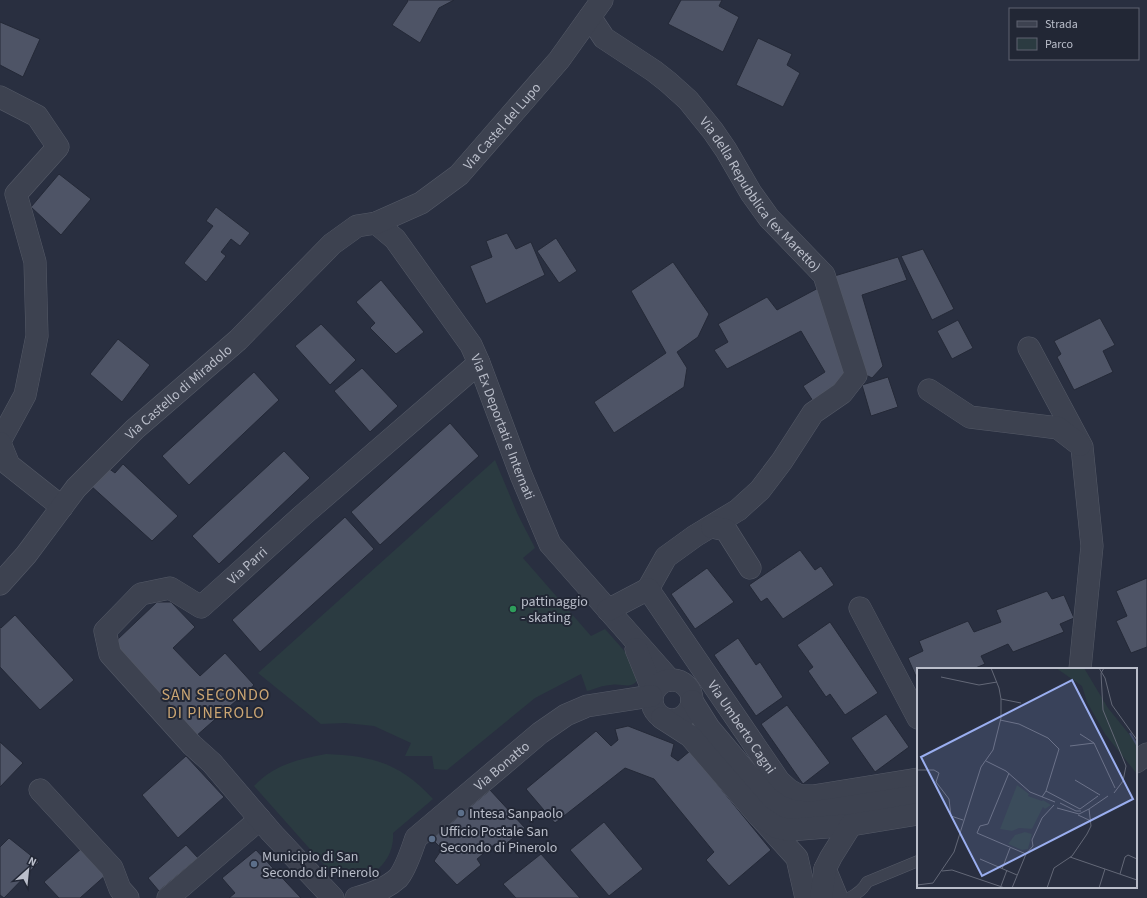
<svg xmlns="http://www.w3.org/2000/svg" width="1147" height="898" viewBox="0 0 1147 898" font-family="'Source Sans 3',sans-serif">
	<rect width="100%" height="100%" fill="#292f40"/>
	<!-- green -->
	<path fill="#2b3b41" d="M495 460 518 515 535 548 523 558 591 636 605 629 635 663 638 680C629 690 623 683 611 685 603 685 595 689 587 691L581 674 535 698 447 770 434 769 432 756H405L411 743 374 726 345 723 321 724 258 673Z
		M326 754C373 756 400 763 433 799L393 833C395 858 374 882 348 877 340 875 332 871 325 866L254 786C274 765 298 759 326 754Z"/>
	<!-- building -->
	<path fill="#4e5466" stroke="#242937" d="M407 0H454L439 8 420 43 392 25 408 1Z
		M681 0H722L719 6 739 17 723 52 668 24Z
		M0 22 40 39 23 77 0 65Z
		M758 38 792 54 787 65 800 73 783 107 736 85Z
		M59 174 91 199 61 235 31 207Z
		M216 207 250 233 240 246 231 239 221 252 226 256 206 282 184 263 213 226 206 221Z
		M507 233 516 249 531 242 545 275 486 304 470 266 492 257 486 241Z
		M556 238 577 271 559 283 537 251Z
		M923 249 954 309 932 320 901 256Z
		M898 257 907 280 862 295 883 366 872 378 860 372 831 277Z
		M673 262 709 314 698 337 677 352 687 368 684 387 614 433 594 402 666 353 631 291Z
		M381 280 424 332 396 354 370 328 375 323 356 302Z
		M822 286 851 373 813 401 803 386 825 372 801 331 727 369 714 350 728 342 718 324 767 297 777 310Z
		M1100 318 1115 345 1103 351 1113 372 1074 390 1057 357 1061 354 1054 341Z
		M958 320 973 348 952 359 937 331Z
		M321 324 356 360 330 385 295 346Z
		M118 339 150 365 122 402 90 374Z
		M362 368 398 406 370 432 334 391Z
		M254 372 279 400 189 485 162 456Z
		M888 377 898 407 871 416 862 385Z
		M450 423 479 456 380 545 351 512Z
		M284 451 310 478 219 564 192 536Z
		M123 464 178 516 152 541 90 485 108 468 115 473Z
		M345 517 374 549 260 652 232 620Z
		M800 550 815 570 821 566 834 585 783 619 767 598 761 602 749 585Z
		M707 568 734 602 695 629 671 594Z
		M1147 578V647L1131 653 1116 621 1127 616 1116 591Z
		M1047 591 1052 599 1064 595 1074 618 1060 624 1064 632 1013 652 1008 644 981 656 985 664 973 669H918V681L908 658 923 651 919 641 968 621 974 632 1001 622 996 610Z
		M157 602H171L195 627 173 648 200 676 225 653 254 685 195 737 118 651V639Z
		M15 615 74 680 40 710 0 667V627L1 628Z
		M830 622 878 693 845 715 830 694 826 697 808 671 813 667 797 645Z
		M738 638 756 665 760 662 783 697 756 716 714 655Z
		M787 705 830 763 803 784 761 724Z
		M886 714 909 747 875 772 851 738Z
		M628 726 674 744 671 756 678 761 690 751 771 850 729 886 706 860 714 852 654 779 625 768 555 823 526 789 596 731 611 746 618 740 615 729Z
		M0 742 23 763 0 787Z
		M186 756 224 797 178 838 142 795Z
		M490 790 525 828 500 849 495 844 477 859 481 865 457 885 434 861 442 849 432 839Z
		M604 822 643 869 609 896 570 850Z
		M9 838 39 862 4 898 0 895V847Z
		M186 845 198 858 159 891 148 878Z
		M83 847 107 874 80 898H59L44 882Z
		M256 850 301 898H229L235 893 222 878Z
		M541 854 580 898H516L503 884Z"/>
	<g fill="none" stroke-linecap="round" stroke-linejoin="round">
		<defs>
			<path id="service" d="M849 898C857 894 863 890 867 882L918 861"/>
			<g id="minor">
				<path id="s1" d="M590 17 604 38 654 71 668 82 688 100 713 131 726 150 751 193 769 218 824 275 856 375 842 393 813 413 782 461 760 490 738 510 695 536 666 557 648 589"/>
				<path d="M0 97 37 116 58 147 16 194 35 262 37 336 25 395 0 441"/>
				<path id="s2" d="M376 223 395 239 471 345 479 363 521 475 550 544 670 680"/>
				<path d="M1029 348 1082 447 1092 546 1080 669"/>
				<path d="M929 390 970 417 1058 428 1080 445"/>
				<path d="M0 443 9 465 62 507"/>
				<path d="M712 527 726 530 750 568"/>
				<path id="s3" d="M0 584 26 555 76 488 135 429 238 340 332 244 357 226 376 223 421 203 459 175 559 60 602 0"/>
				<path d="M860 608 918 718"/>
				<path id="s4" d="M608 610 648 589 779 781 789 790 800 796H813L918 779"/>
				<path d="M636 649 653 691"/>
				<path d="M40 790 112 868 120 889 128 898"/>
				<path d="M760 817 797 858 806 898"/>
				<path d="M825 869 837 898"/>
				<path d="M168 898 260 819"/>
				<path id="s5" d="M333 898 271 832 212 763 192 745 110 654 105 631 141 594 170 588 201 607 303 515 479 363"/>
			</g>
			<g id="tertiary">
				<circle cx="672" cy="700" r="20"/>
				<path d="M692 701 709 728 768 798 779 806 793 811 809 813 918 796"/>
				<path d="M662 718 690 736 758 815 776 827 789 830 851 825"/>
				<path d="M1136 762 1147 754"/>
				<path id="s6" d="M356 898C371 894 386 889 398 878 406 869 412 849 416 838L540 733 566 715 587 706 651 696"/>
				<path d="M821 898 825 869 831 857 851 825 918 814"/>
			</g>
		</defs>
		<!-- service casing -->
		<use href="#service" stroke="#555a67" stroke-width="12"/>
		<!-- minor casing -->
		<use href="#minor" stroke="#555a67" stroke-width="23"/>
		<!-- tertiary casing -->
		<use href="#tertiary" stroke="#555a67" stroke-width="23"/>
		<!-- service -->
		<use href="#service" stroke="#3d4250" stroke-width="11"/>
		<!-- minor -->
		<use href="#minor" stroke="#3d4250" stroke-width="22"/>
		<!-- tertiary -->
		<use href="#tertiary" stroke="#3d4250" stroke-width="22"/>
	</g>
	<!-- markers -->
	<circle fill="#2e9e5b" stroke="#222735" stroke-width="1.5" cx="513" cy="609" r="4"/>
	<g fill="#5c6f8a" stroke="#222735" stroke-width="1.5">
		<circle cx="461" cy="813" r="4"/>
		<circle cx="432" cy="839" r="4"/>
		<circle cx="254" cy="864" r="4"/>
	</g>
	<g text-anchor="middle" stroke-width="4" stroke-linejoin="round" paint-order="stroke">
		<!-- street labels -->
		<g font-size="14" fill="#babeca" stroke="#222735">
			<text dy="5" stroke="none"><textPath href="#s3" startOffset="688">Via Castel del Lupo</textPath></text>
			<text dy="5" stroke="none"><textPath href="#s1" startOffset="249">Via della Repubblica (ex Maretto)</textPath></text>
			<text dy="5" stroke="none"><textPath href="#s3" startOffset="263">Via Castello di Miradolo</textPath></text>
			<text dy="5" stroke="none"><textPath href="#s2" startOffset="243">Via Ex Deportati e Internati</textPath></text>
			<text dy="5" stroke="none"><textPath href="#s5" startOffset="534">Via Parri</textPath></text>
			<text dy="5" stroke="none"><textPath href="#s4" startOffset="212">Via Umberto Cagni</textPath></text>
			<text dy="5" stroke="none"><textPath href="#s6" startOffset="203">Via Bonatto</textPath></text>
		</g>
		<!-- poi labels -->
		<g font-size="14" fill="#babeca" stroke="#222735" text-anchor="start">
			<text x="521" y="606">pattinaggio<tspan x="521" dy="16">- skating</tspan></text>
			<text x="469" y="818">Intesa Sanpaolo</text>
			<text x="440" y="836">Ufficio Postale San<tspan x="440" dy="16">Secondo di Pinerolo</tspan></text>
			<text x="262" y="861">Municipio di San<tspan x="262" dy="16">Secondo di Pinerolo</tspan></text>
		</g>
		<!-- quarter labels -->
		<g font-size="16" letter-spacing="1" fill="#cca673" stroke="#222735">
			<text x="216" y="700">SAN SECONDO<tspan x="216" dy="18">DI PINEROLO</tspan></text>
		</g>
	</g>
	<!-- overview -->
	<g transform="translate(917 668)">
		<rect width="220" height="220" fill="#292f40"/>
		<path d="M139 0H167L191 40 220 76V106L188 66 170 34 165 18ZM100 117 112 126 111 128 125 133 126 132 134 137 128 141 126 139 115 161 102 160 95 163 83 161ZM108 164 115 166 111 181 105 182 91 176 98 167Z" fill="#2b3b41"/>
		<path fill="none" stroke="#414b67" stroke-width="2" d="M213 65 220 77"/>
		<path fill="none" stroke="#636877" stroke-width="1" d="M182 0 188 10 195 37 220 72M187 0 184 5 186 42 209 98 206 113 197 125M24 9 62 17 80 14M84 31 104 35M83 52 102 56 131 70 142 81 129 123M163 66 177 75 198 120M153 78 177 75M69 93 89 103 113 124 138 134M0 102H17L22 105 19 114 32 131 34 148 46 152M92 105 71 156 63 158 60 165 109 186M158 112 183 127M125 129 129 123 163 141 181 128M143 135 159 143H164M140 140 162 146 172 141M161 147 174 153M153 189 220 212M63 191 100 207M85 201 93 180M25 203 35 202 88 220M203 206 208 189 211 187 220 191M0 217 16 215 37 184 64 99 76 82 84 50V31L82 20 74 0M84 218 90 202M95 220 109 186 116 178 115 172 125 150 137 137M130 220 137 200 155 188 170 166 174 158 172 141 191 128M182 220 188 201"/>
		<path fill="#9aaeef" fill-opacity="0.15" stroke="#9aaeef" stroke-width="2" d="M155 12 216 131 65 208 4 89Z"/>
		<rect width="220" height="220" fill="none" stroke="#babeca" stroke-width="2"/>
	</g>
	<!-- legend -->
	<rect x="1009" y="8" width="130" height="52" fill="#222735" stroke="#5f6371"/>
	<rect x="1017" y="21" width="20" height="6" fill="#3d4250" stroke="#5f6371"/>
	<text x="1045" y="28" font-size="12" fill="#babeca">Strada</text>
	<rect x="1017" y="38" width="20" height="12" fill="#2b3b41" stroke="#5f6371"/>
	<text x="1045" y="48" font-size="12" fill="#babeca">Parco</text>
	<!-- north arrow -->
	<g transform="translate(28 870) rotate(27)" stroke="#222735" stroke-width="3" paint-order="stroke">
	<path d="M0-3L7 15L0 10L-7 15Z" fill="#babeca"/>
	<text y="-6" font-size="11" font-weight="bold" text-anchor="middle" fill="#babeca">N</text>
	</g>
</svg>
